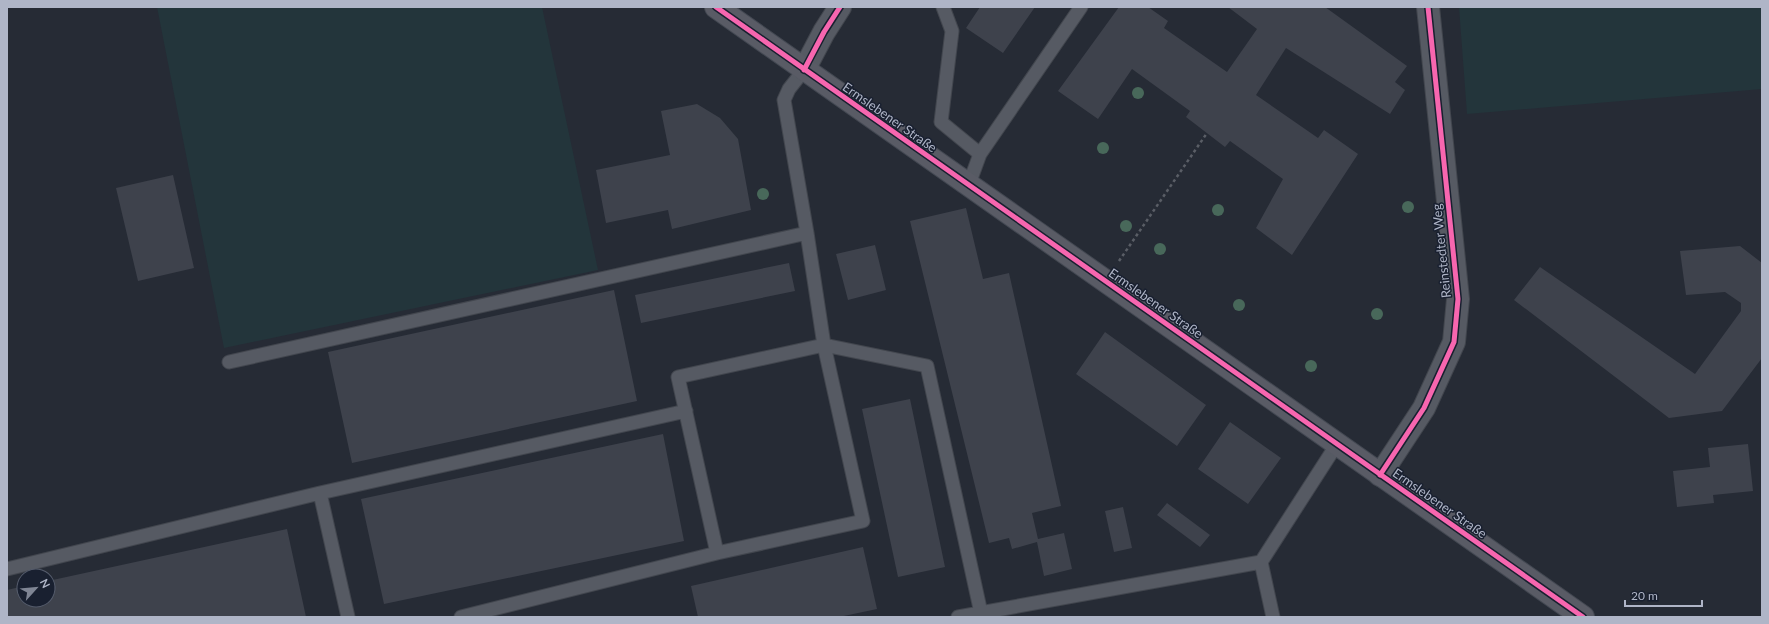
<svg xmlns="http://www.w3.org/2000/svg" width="1769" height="624" viewBox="0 0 1769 624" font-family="Lato,sans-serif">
	<rect width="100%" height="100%" fill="#262b35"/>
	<!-- green -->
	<path fill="#23353b" d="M157 7H542L598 270 224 348Z
		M1459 7H1762V89L1467 114Z"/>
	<!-- building -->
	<path fill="#3e424c" d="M980 7H1035L1003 53 966 28Z
		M1119 7H1148L1168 21 1164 28 1227 72 1257 29 1228 7H1325L1407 66 1395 82 1405 90 1390 114 1286 48 1256 95 1318 138 1324 130 1358 154 1292 255 1256 228 1283 179 1230 141 1225 147 1186 117 1190 111 1132 69 1098 119 1058 91Z
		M697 104 720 118 738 139 751 210 672 229 668 210 606 223 596 170 670 155 661 111Z
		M173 175 194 268 138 281 116 188Z
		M966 208 983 279 1009 273 1061 506 1032 513 1038 539 1064 533 1072 569 1044 576 1037 542 1012 549 1009 538 989 543 910 221Z
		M875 245 886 290 848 300 836 254Z
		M1740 246 1762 263V358L1722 411 1669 418 1514 300 1540 267 1695 374 1741 311V303L1725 292 1686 295 1680 251Z
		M789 263 795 291 641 323 635 295Z
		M614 290 637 401 352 463 328 352Z
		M1105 332 1206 405 1177 446 1076 374Z
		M910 399 945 567 898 577 862 409Z
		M1230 422 1281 458 1248 504 1198 469Z
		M663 434 684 541 384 604 361 499Z
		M1748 444 1753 491 1713 495 1714 503 1677 507 1673 471 1710 467 1708 448Z
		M1167 503 1210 535 1200 547 1157 515Z
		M1123 507 1132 548 1114 552 1105 511Z
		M287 529 306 617H7V590L24 586V600H48V581Z
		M863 547 877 609 839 617H698L691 586Z"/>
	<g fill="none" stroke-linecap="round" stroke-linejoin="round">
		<defs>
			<path id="lane" d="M943 7 952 31 941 122 980 154
				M969 184 980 154 1081 7
				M807 233 824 345 927 366 981 613
				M824 345 863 521 717 553 678 377Z
				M229 362 807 233 784 100 789 89 804 70
				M7 569 320 493
				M348 617 320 493 686 411
				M461 617 717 553
				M958 617 1261 562
				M1273 617 1261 562 1337 444"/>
			<path id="street" d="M804 70 824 32 840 7
				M1380 475 1424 408 1454 342 1458 299 1428 7"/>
			<path id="primary" d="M716 7 1583 617"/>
		</defs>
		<!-- lane casing -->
		<use href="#lane" stroke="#42464e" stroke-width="15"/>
		<!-- street casing -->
		<use href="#street" stroke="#42464e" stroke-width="24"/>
		<!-- primary casing -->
		<use href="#primary" stroke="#434852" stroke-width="24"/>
		<!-- path -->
		<path stroke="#5a5e66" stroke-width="2.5" stroke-dasharray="3 3" stroke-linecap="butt" d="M1119 261 1207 133"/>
		<!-- lane -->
		<use href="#lane" stroke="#565a63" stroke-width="13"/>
		<!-- street -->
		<use href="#street" stroke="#565a63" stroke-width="22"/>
		<!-- primary -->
		<use href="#primary" stroke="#595b65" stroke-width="22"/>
		<defs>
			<path id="cycleway" d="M716 7 1583 617
				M804 70 824 32 840 7
				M1380 475 1424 408 1454 342 1458 299 1428 7"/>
		</defs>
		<!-- cycleway casing -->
		<use href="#cycleway" stroke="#192030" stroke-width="8"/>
		<!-- cycleway -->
		<use href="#cycleway" stroke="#f766af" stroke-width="5"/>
	</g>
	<!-- trees -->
	<g fill="#48685a">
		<circle cx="1138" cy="93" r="6"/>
		<circle cx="1103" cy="148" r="6"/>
		<circle cx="763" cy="194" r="6"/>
		<circle cx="1408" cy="207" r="6"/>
		<circle cx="1218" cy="210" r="6"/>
		<circle cx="1126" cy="226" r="6"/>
		<circle cx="1160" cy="249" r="6"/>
		<circle cx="1239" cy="305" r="6"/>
		<circle cx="1377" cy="314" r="6"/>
		<circle cx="1311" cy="366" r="6"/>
	</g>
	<g text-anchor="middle" stroke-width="3" stroke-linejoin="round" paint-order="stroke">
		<!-- street labels -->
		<g font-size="13" fill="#afb5c7" stroke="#192030">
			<text transform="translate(890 117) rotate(35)" y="5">Ermslebener Straße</text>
			<text transform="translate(1441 251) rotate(-96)" y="5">Reinstedter Weg</text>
			<text transform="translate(1156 303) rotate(35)" y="5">Ermslebener Straße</text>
			<text transform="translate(1440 503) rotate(35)" y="5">Ermslebener Straße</text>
		</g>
	</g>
	<!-- border -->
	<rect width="1769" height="624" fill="none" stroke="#afb5c7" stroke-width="16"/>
	<!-- north arrow -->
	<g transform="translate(36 588) rotate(63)"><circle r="19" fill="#192030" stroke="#555c6c"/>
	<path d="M0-3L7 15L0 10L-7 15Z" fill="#7f8594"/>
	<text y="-6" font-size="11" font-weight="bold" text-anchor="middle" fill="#afb5c7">N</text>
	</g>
	<!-- scale -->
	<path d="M1625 600v6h77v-6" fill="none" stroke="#afb5c7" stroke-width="2"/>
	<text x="1631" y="600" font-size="12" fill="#afb5c7" stroke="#192030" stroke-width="3" paint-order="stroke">20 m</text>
</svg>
